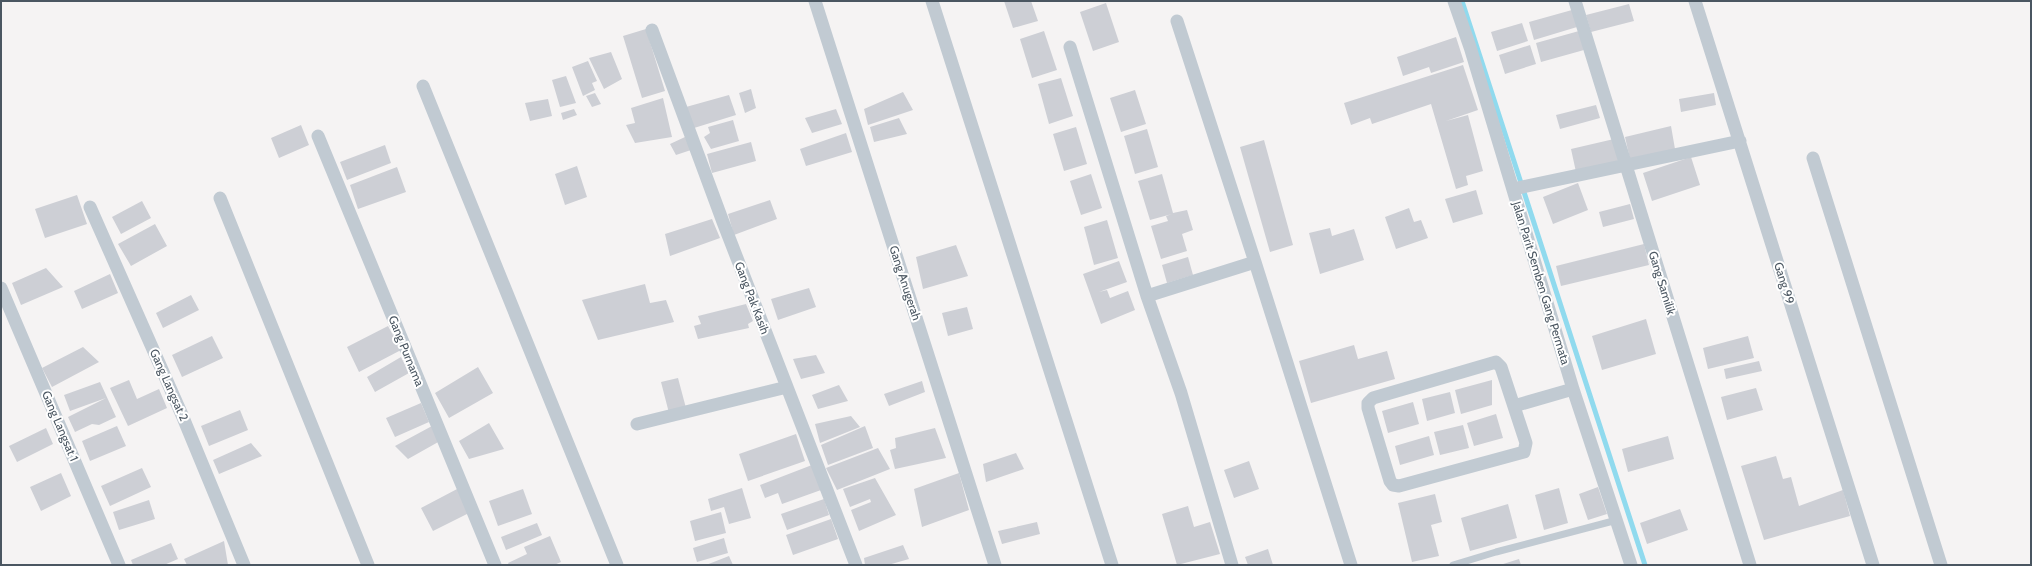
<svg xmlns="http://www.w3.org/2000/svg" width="2032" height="566" viewBox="0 0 2032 566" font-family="Cabin,sans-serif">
	<rect width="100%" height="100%" fill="#f5f3f3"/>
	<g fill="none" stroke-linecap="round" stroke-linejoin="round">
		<!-- stream -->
		<path stroke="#90daee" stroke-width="5" d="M1462 1 1645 565"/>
	</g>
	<!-- building -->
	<path fill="#cdcfd5" d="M1004 1H1031L1038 21 1013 28Z
		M1106 3 1119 42 1093 51 1080 12Z
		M1629 4 1634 21 1591 32 1586 15Z
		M1572 10 1577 27 1534 40 1529 22Z
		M1522 23 1528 41 1497 51 1491 32Z
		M646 29 665 91 642 98 623 36Z
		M1044 31 1057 70 1032 78 1020 39Z
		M1579 31 1584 50 1541 62 1536 43Z
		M1456 37 1464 62 1431 73 1429 67 1403 76 1397 57Z
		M1530 45 1536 64 1505 74 1499 55Z
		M611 52 622 79 604 89 589 58Z
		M588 61 597 81 592 83 595 90 583 96 572 67Z
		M1463 65 1478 110 1446 121 1468 115 1483 171 1466 176 1468 185 1456 189 1431 104 1372 124 1370 118 1351 125 1344 103Z
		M566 76 576 103 560 107 552 80Z
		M1061 78 1073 116 1049 124 1038 84Z
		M751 89 756 108 745 113 739 93Z
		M1135 90 1146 124 1121 132 1110 98Z
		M903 92 913 110 868 125 864 109Z
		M595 93 601 104 592 107 586 96Z
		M1714 93 1716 105 1681 112 1679 99Z
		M729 95 736 115 694 128 686 107Z
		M663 98 672 137 635 143 626 125 635 123 631 108Z
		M548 99 552 116 530 121 525 103Z
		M1596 105 1600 118 1560 129 1556 115Z
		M574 109 577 115 563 120 561 113Z
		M836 109 842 124 812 133 805 118Z
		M899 118 907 134 874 142 870 127Z
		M733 120 739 141 711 149 704 137 710 133 708 127Z
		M301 125 309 145 279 158 271 138Z
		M1671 126 1675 149 1630 159 1625 137Z
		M1076 127 1087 164 1064 171 1053 134Z
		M1147 129 1158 167 1135 174 1124 136Z
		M846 133 852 152 806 166 800 149Z
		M685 137 691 150 676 155 670 144Z
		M1614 139 1619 161 1576 172 1571 149Z
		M1264 140 1293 245 1270 252 1240 147Z
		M751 142 756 161 712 173 707 154Z
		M385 145 391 163 347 180 340 162Z
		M1691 157 1700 185 1652 201 1643 173Z
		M577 166 587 197 565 205 555 174Z
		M397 167 406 192 358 209 350 185Z
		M1091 174 1102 208 1081 215 1070 181Z
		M1162 174 1173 213 1187 210 1193 230 1182 234 1187 251 1161 259 1151 226 1168 221 1166 216 1172 214 1150 220 1138 181Z
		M1578 183 1588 210 1553 224 1543 197Z
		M1476 190 1483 214 1453 223 1445 199Z
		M77 195 87 224 45 238 35 209Z
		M770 200 777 219 734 235 728 214Z
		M142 201 151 218 121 234 112 217Z
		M1630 204 1634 219 1603 227 1599 212Z
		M1409 208 1414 222 1421 220 1428 238 1396 249 1385 217Z
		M712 219 720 238 670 256 665 234Z
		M1107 220 1118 258 1094 265 1084 227Z
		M155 224 167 246 131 266 118 244Z
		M1330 228 1332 236 1354 229 1364 260 1320 274 1309 233Z
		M1644 244 1649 265 1561 286 1556 266Z
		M956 245 968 276 923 289 916 257Z
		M1188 257 1193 275 1167 283 1162 265Z
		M1119 261 1127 282 1099 292 1107 290 1110 298 1128 291 1135 310 1101 324 1083 274Z
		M46 268 63 287 21 305 12 283Z
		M110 274 118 293 82 309 74 291Z
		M645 284 650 303 666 300 674 322 598 340 582 300Z
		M809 288 816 307 778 320 771 299Z
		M191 295 199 310 163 328 156 313Z
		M746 304 753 321 748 324 749 328 698 339 694 326 701 324 698 316Z
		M967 307 973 329 948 336 942 313Z
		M1646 319 1656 354 1602 370 1592 336Z
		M388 326 401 350 359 372 347 347Z
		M212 336 223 358 182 377 172 355Z
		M1748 336 1754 358 1708 369 1703 348Z
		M1354 345 1358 359 1387 351 1395 379 1311 403 1299 361Z
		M83 347 99 362 52 387 42 368Z
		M816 355 825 373 801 379 793 359Z
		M401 357 409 373 375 392 367 377Z
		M1759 361 1762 371 1726 379 1724 369Z
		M478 367 493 393 449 418 435 393Z
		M678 378 686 408 669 413 661 382Z
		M129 380 137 399 159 389 167 408 128 426 110 388Z
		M1492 380V405L1461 414 1455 390Z
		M922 381 925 392 889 406 884 394Z
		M100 382 116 417 99 425 92 424 75 432 68 417 106 398 70 411 64 395Z
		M839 385 848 401 818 409 812 395Z
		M1756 388 1763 410 1727 420 1721 397Z
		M1450 392 1455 413 1427 421 1422 399Z
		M1413 402 1419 424 1388 433 1382 411Z
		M421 403 429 422 395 437 386 418Z
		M240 410 248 430 209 446 201 426Z
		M1496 414 1503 438 1474 446 1467 423Z
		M851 416 860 427 820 443 815 424Z
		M489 423 504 449 469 459 459 441Z
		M1463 425 1469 448 1440 455 1434 432Z
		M117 426 126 446 90 461 82 441Z
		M432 426 440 441 408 459 395 446Z
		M865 426 873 448 828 465 821 445Z
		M46 428 53 444 17 462 9 446Z
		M935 428 946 458 895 469 890 450 896 448 895 438Z
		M796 434 805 461 748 481 739 454Z
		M1429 436 1434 455 1400 465 1395 446Z
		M1668 436 1674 459 1628 472 1622 449Z
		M251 443 262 456 219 474 213 460Z
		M878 448 890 469 837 490 826 468Z
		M1016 453 1024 469 986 482 983 464Z
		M1776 456 1783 479 1791 477 1799 506 1843 490 1850 516 1764 540 1741 466Z
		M1249 461 1259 489 1234 498 1224 470Z
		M812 465 821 490 782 504 778 493 765 498 760 485Z
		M142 468 151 487 110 506 101 486Z
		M61 473 71 496 41 511 30 487Z
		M959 473 969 510 922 527 914 489Z
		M875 478 896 515 859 531 851 510 871 502 870 499 850 507 843 489Z
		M1598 487 1607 514 1588 520 1579 494Z
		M459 488 471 512 433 531 421 508Z
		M742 488 751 518 729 524 724 507 711 511 708 499Z
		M1559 488 1568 523 1544 530 1535 495Z
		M523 489 532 514 498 526 489 501Z
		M1435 494 1442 522 1431 525 1439 556 1412 562 1398 503Z
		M824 499 829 515 787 530 781 514Z
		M149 500 155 519 119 530 113 512Z
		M1508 504 1517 538 1470 551 1461 518Z
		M1188 506 1194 527 1210 522 1220 554 1177 565 1162 514Z
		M1680 509 1688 530 1647 544 1640 523Z
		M721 512 726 533 695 541 690 521Z
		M831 519 838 539 793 555 786 535Z
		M1037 522 1040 534 1002 544 998 531Z
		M537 523 542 535 506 550 501 537Z
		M550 536 561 562 554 565H509L508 563 527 554 524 547Z
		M724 538 728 553 697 562 693 548Z
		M224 541 228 565H187L184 559Z
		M171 543 178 559 164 565H133L131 560Z
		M903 545 909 559 888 565H865L864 558Z
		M1268 549 1273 565H1248L1245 557Z
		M729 556 733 565H706Z
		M1519 559 1521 565H1500Z"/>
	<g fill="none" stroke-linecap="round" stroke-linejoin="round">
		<!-- lane -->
		<path stroke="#c1cad2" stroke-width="7" d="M1453 565 1496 552 1617 520"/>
		<!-- street -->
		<path stroke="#c1cad2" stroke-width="13" d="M815 1 995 565
			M932 1 1112 565
			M1454 1 1470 47 1573 389 1631 565
			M1575 1 1750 565
			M1695 1 1873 565
			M652 30 723 222 856 565
			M1070 47 1147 296 1181 393 1232 565
			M423 86 617 565
			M318 136 495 565
			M1813 158 1941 565
			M1513 189 1740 141
			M220 198 368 565
			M90 207 182 415 244 565
			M1255 262 1351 565
			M1 288 119 565
			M1147 296 1255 262 1177 21
			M1496 362 1501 367 1526 443 1524 452 1399 486 1393 485 1390 481 1368 408V403L1373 398Z
			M1514 406 1573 389
			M637 424 787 387"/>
	</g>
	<g text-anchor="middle" stroke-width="4" stroke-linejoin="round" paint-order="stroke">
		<!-- street labels -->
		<g font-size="12" fill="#4a5661" stroke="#fff">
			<text transform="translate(905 283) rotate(72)" y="4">Gang Anugerah</text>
			<text transform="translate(1541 283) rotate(73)" y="4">Jalan Parit Semben Gang Permata</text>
			<text transform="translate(1662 283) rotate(73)" y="4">Gang Samilik</text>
			<text transform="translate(1784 283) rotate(73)" y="4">Gang 99</text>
			<text transform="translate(752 298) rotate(69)" y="4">Gang Pak Kasih</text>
			<text transform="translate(406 351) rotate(68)" y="4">Gang Purnama</text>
			<text transform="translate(169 385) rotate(66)" y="4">Gang Langsat 2</text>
			<text transform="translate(60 426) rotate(67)" y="4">Gang Langsat 1</text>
		</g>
	</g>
	<!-- border -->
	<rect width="2032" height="566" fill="none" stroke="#4a5661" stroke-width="4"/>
</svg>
